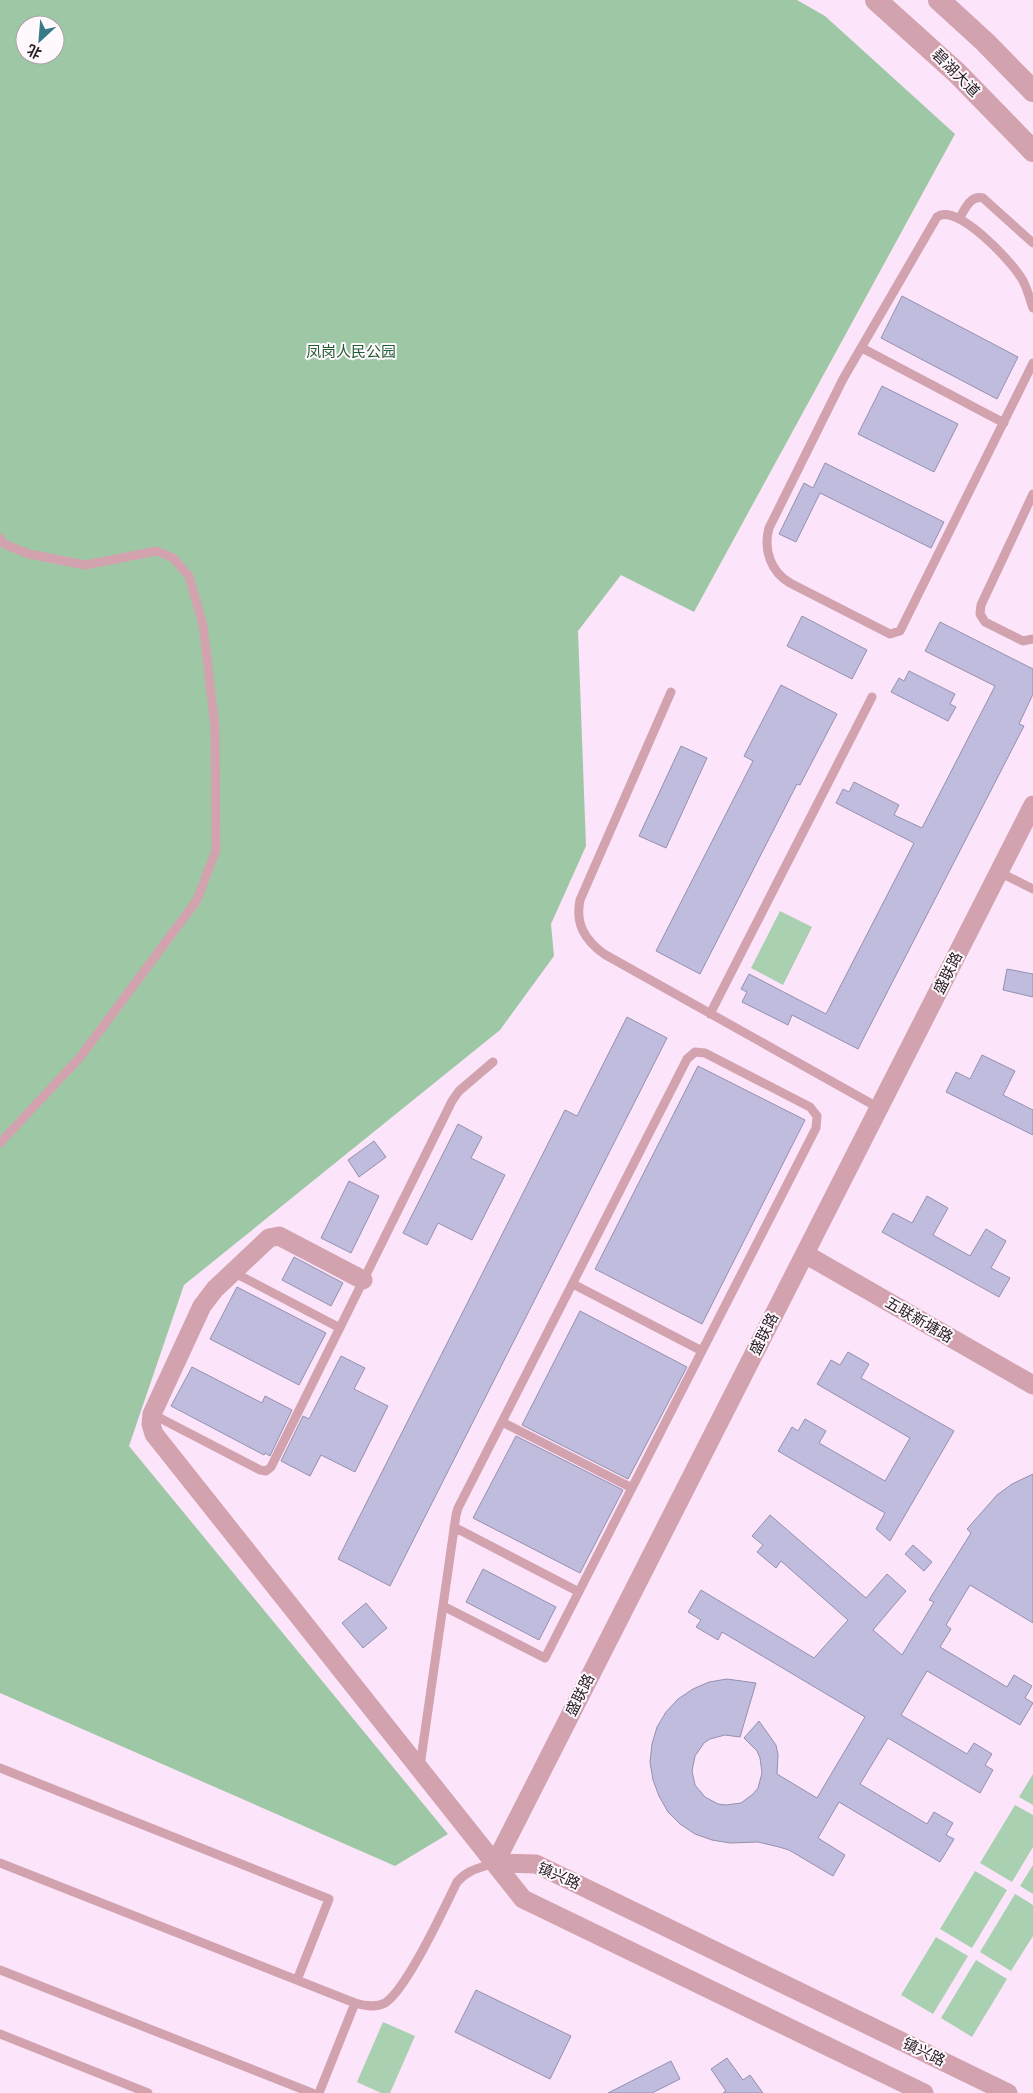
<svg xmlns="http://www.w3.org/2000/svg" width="1033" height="2093" viewBox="0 0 1033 2093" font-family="Barlow,'Noto Sans SC',sans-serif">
	<rect width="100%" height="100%" fill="#fce5fb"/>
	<!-- green -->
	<path fill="#a9d0b0" d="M780 911 812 927 783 985 751 968Z
		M1033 1774V1805L1019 1797Z
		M1015 1805 1033 1815V1847L1012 1882 980 1863Z
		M1033 1865V1894L1020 1886Z
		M975 1871 1007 1890 972 1948 940 1929Z
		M1015 1894 1033 1905V1936L1011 1971 980 1952Z
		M936 1937 968 1956 933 2014 901 1995Z
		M976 1960 1007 1979 972 2037 941 2018Z
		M383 2022 415 2036 390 2093H381L357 2082Z"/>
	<!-- forest -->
	<path fill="#9ec8a5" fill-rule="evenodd" d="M0 0H797L825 16 955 134 694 612 621 575 578 631 586 846 551 924 554 956 500 1030 184 1285 129 1446 448 1834 395 1866 0 1693ZM25 25H55V55H25Z"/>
	<!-- building -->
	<path fill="#c0bcdd" stroke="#9490af" d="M902 296 1018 357 997 399 881 338Z
		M882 386 958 424 934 472 858 434Z
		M825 463 944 522 931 548 820 493 796 542 779 534 804 483 813 488Z
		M802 616 867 650 852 679 787 646Z
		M940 622 1033 669V694L1019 724 1024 726 858 1049 792 1015 788 1025 742 1002 747 992 741 989 749 974 826 1014 914 843 836 803 843 789 849 792 854 782 899 805 894 815 922 828 995 686 925 651Z
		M909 671 955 694 950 704 956 707 948 721 891 692 899 678 904 681Z
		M781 685 837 714 800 785 797 784 700 974 656 951 753 761 744 756Z
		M681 746 707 758 666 848 639 836Z
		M1007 969 1033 974V997L1003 990Z
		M627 1017 667 1038 390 1586 338 1559 565 1110 577 1116Z
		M982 1055 1015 1071 1003 1095 1033 1110V1135L946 1092 956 1072 970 1079Z
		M698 1066 805 1120 702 1324 595 1269Z
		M458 1124 482 1137 471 1158 505 1175 472 1240 438 1223 427 1245 403 1233Z
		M374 1141 386 1157 359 1177 348 1160Z
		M349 1181 379 1196 351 1253 321 1238Z
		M927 1196 948 1208 933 1235 970 1256 986 1229 1006 1241 991 1268 1010 1278 999 1297 882 1232 893 1213 912 1223Z
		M294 1257 343 1283 331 1306 282 1280Z
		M237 1287 326 1333 299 1385 210 1339Z
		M580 1311 687 1367 628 1479 522 1425Z
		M848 1352 869 1364 861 1378 954 1431 890 1541 876 1529 885 1513 778 1451 792 1427 798 1431 805 1419 826 1431 819 1443 885 1481 910 1438 817 1384 831 1360 840 1365Z
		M341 1356 365 1368 354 1389 388 1406 355 1472 321 1455 310 1476 281 1461 303 1416 309 1419Z
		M192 1367 262 1403 265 1396 292 1410 270 1456 265 1453 264 1455 171 1406Z
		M516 1436 623 1490 580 1573 473 1518Z
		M1033 1474V1623L970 1585 946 1625 951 1629 940 1647 1007 1687 1014 1675 1032 1686 1025 1698 1033 1703 1020 1725 927 1671 901 1715 967 1754 974 1743 992 1754 985 1765 993 1770 980 1793 888 1738 860 1784 927 1824 934 1812 953 1823 946 1835 954 1839 940 1862 839 1802 818 1838 845 1855 833 1876 789 1850 779 1847 758 1842 730 1843 712 1840 695 1834 680 1824 668 1812 659 1796 653 1780 650 1762 652 1744 657 1727 666 1712 678 1699 693 1689 709 1682 727 1679 756 1683 740 1737 725 1735 710 1739 704 1743 695 1756 692 1771 695 1785 705 1797 718 1804 726 1805 741 1803 753 1794 758 1788 762 1773 760 1758 757 1751 744 1738 759 1721 776 1745 778 1755 777 1774 817 1798 865 1717 722 1632 718 1640 696 1627 701 1620 688 1612 701 1590 814 1658 848 1620 781 1561 776 1568 757 1552 763 1545 752 1536 770 1515 866 1598 887 1574 906 1591 873 1630 902 1655 934 1602 929 1600 971 1533 967 1529 997 1495 1012 1484Z
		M913 1545 932 1562 924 1571 905 1554Z
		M483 1569 556 1607 539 1640 466 1602Z
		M366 1603 387 1628 363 1648 342 1623Z
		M476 1990 571 2036 550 2079 455 2032Z
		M727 2058 743 2080 750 2075 763 2093H723L726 2091 711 2069Z
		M671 2061 680 2079 652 2093H608Z"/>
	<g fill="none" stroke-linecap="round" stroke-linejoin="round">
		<!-- service -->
		<path stroke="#d2a3ae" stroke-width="9" d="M959 219C965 209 970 195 983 198L1033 243
			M1033 308C1029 298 1027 285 1020 276 1010 260 956 202 937 217L843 379 769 528C763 550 771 572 790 583L890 634 900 631 1033 363
			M862 348 1004 423
			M1033 494 981 605 980 614 985 622 1023 641 1033 639
			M0 538 4 544 29 554 85 565 157 551 173 558 189 576 203 625 215 727 216 850 197 900 81 1056 0 1143
			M671 692 580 900C575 924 585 940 604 954L879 1108
			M999 872 1033 889
			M710 1014 872 697
			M233 1272 340 1328
			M573 1284 702 1351
			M152 1414 260 1470 266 1471 271 1467 452 1101 459 1091 493 1062
			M502 1422 632 1488
			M454 1527 579 1592
			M420 1766 456 1515 458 1508 687 1059 695 1052 705 1053 810 1107 817 1116 816 1128 545 1658 443 1606
			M0 1768 329 1899 297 1980
			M0 1863 355 2003C365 2006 375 2008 385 2003 407 1989 444 1908 457 1882 467 1870 479 1868 495 1863
			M0 1970 312 2093
			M0 2034 148 2093
			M319 2093 355 2003"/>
		<!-- minor -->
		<path stroke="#d2a3ae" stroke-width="19" d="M805 1254 1033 1385
			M363 1280 279 1236 269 1238 215 1289 202 1306 152 1414 151 1424 154 1434 523 1899 924 2093
			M495 1863 1033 805
			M495 1863 536 1864 1008 2093"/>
		<!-- tertiary -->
		<path stroke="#d2a3ae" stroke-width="22" d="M876 0 957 73 1033 151
			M939 0 985 42 1033 91"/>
	</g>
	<g text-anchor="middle" stroke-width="4" stroke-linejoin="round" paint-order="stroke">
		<!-- street labels -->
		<g font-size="15" fill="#261c25" stroke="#fff9fe">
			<text transform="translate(956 73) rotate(45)" y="5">碧湖大道</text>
			<text transform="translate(948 973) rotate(-63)" y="5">盛联路</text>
			<text transform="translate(919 1320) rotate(30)" y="5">五联新塘路</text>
			<text transform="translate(764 1334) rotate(-63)" y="5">盛联路</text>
			<text transform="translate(580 1695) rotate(-63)" y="5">盛联路</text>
			<text transform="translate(559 1876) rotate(24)" y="5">镇兴路</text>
			<text transform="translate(924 2052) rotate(26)" y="5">镇兴路</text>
		</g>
		<!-- park labels -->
		<g font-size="15" fill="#205d31" stroke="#fff9fe">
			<text x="351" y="357">凤岗人民公园</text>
		</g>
	</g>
	<!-- north arrow -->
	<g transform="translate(40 40) rotate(206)"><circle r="24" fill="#fff9fe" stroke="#a8a1a7"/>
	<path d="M0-4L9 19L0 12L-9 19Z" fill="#357b88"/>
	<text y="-8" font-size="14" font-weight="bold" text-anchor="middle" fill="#261c25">北</text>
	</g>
</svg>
